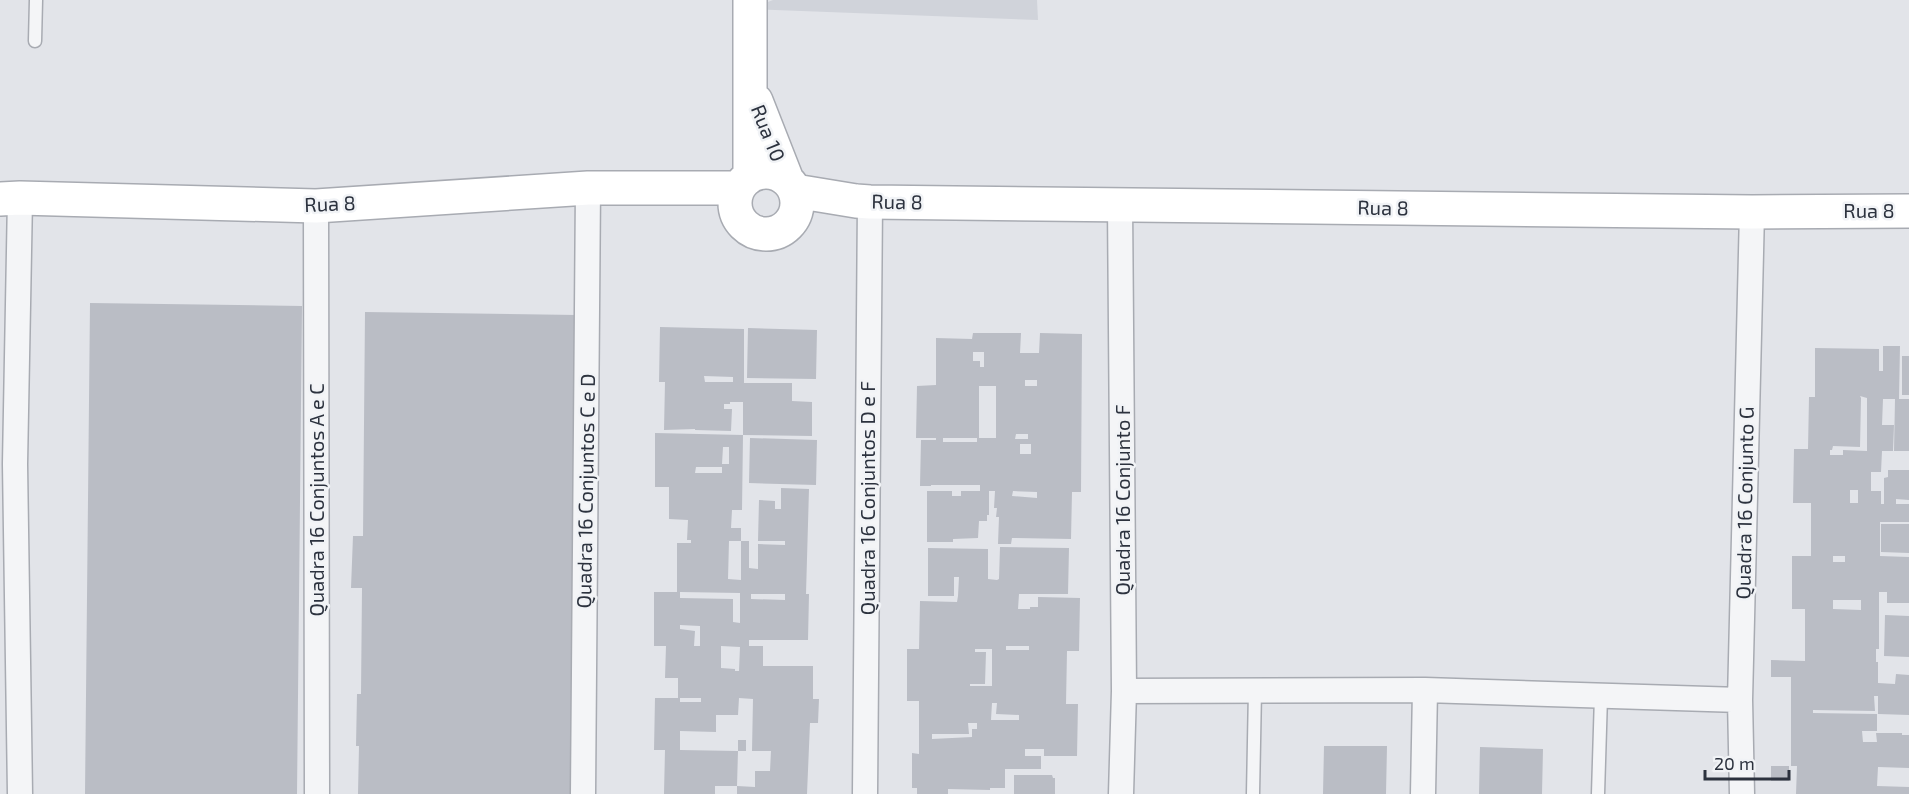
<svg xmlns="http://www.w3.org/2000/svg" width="1909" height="794" viewBox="0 0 1909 794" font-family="'Exo 2',sans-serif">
	<rect width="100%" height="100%" fill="#e2e4e9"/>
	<!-- built -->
	<path fill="#d0d3da" d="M773 0H1037L1038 20 750 9Z"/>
	<!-- building -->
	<path fill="#babdc5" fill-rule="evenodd" d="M90 303 302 306 297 794H85Z
		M365 312 577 315 572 794H358L359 746H356L357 694H361L362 588H351L353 536H363Z
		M660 327 744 329V383H792V401L812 402V436L743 435V402H730V404H724V409H732L731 431 695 430V429L664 430 665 382H659ZM704 376 733 377V382H705Z
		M748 328 817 330 816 379 747 378Z
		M973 333H1021L1020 353H1039L1040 333 1082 334 1081 492H1072L1071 539 1012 538 1011 544H998L999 517H996L997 508H994L995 491H989V515H987V521H979L978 538 953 539V542H927V491H952V496H961V491H980V485H931V486H920L921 440H936V438H916L917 386 936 385V338L972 339ZM973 352H984V367H980V361H973ZM1025 380H1037V386H1025ZM979 386H996V438H979ZM1016 434H1028V439H1015ZM943 438H977V442H943ZM1020 444H1031V454H1020ZM1013 491 1037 492V498L1012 496Z
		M1883 346H1900L1899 399H1909V451H1894L1895 399H1883L1882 425H1894L1893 451H1882L1881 472H1871V491H1881V504H1884V478L1888 477V470H1909V500L1896 499V504H1909V522H1880V556L1909 557V603H1887V592H1879V649H1876V662H1878V683L1895 684 1896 674 1909 675V715L1878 714V696H1874L1875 711 1813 710V713L1877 714V731H1862L1863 742H1877L1876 733H1902V735H1909V768L1878 767 1877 786 1909 787V794H1796L1797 766H1791V677H1771V660L1805 661V609H1792V556H1811V503H1793L1794 449H1808L1809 397H1815V348L1879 349V371H1883ZM1860 396 1867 398V451L1843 450V455H1830V450H1832L1833 446 1860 447 1861 398ZM1850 490H1858V503H1850ZM1833 556H1845V562H1833ZM1833 600H1861V610L1833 609Z
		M1902 356H1909V395H1902Z
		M655 433 743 435 742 510H732L731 528H741V541H749V568L758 569V544L785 545V541H758L759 500 775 501V509H781V488L809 489 806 594H809L808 640H749V646H763V666H813V699H819L818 723H810L807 794H737V786L755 787V771H770L771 751H752L753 699 739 698 738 715H716V732L680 731V750L738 751 737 786H715V794H664L665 750H654L655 698H678V678H665L666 646H654V592H677V543H691V540H687L688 520 669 519V487H655ZM723 447H729V464H722ZM696 467H722V473H695ZM729 541H741V580L728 579ZM680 592 740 593V623L733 622V599L680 598ZM751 594H785V600L751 599ZM680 625 700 626V646H694L695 631 680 629ZM721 646 740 647 739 671H735V669L721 668ZM680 698H701V702H680Z
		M750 438 817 440 816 485 749 483Z
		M1881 524H1909V553L1881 552Z
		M1000 547 1069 548 1068 594H1019L1018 609H1030V607H1038V597L1080 598 1079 651H1067L1066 704H1078L1077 756H1044V749H1025V756H1041V769H1005V788H990V790L948 789V794H917V788H912V753L919 754V701H907V649H919L920 601 957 602 958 596 959 577H954V596H928V548L988 549V579L997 580 999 579ZM1006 646H1029V650H1006ZM975 649H992V686H970V684H985L986 652H975ZM992 703H997L996 714 1019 715V720H991ZM968 723H977V729H972V737L932 739V734H969Z
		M1885 615 1909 616V657L1884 656Z
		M738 740H746V751H738Z
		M1324 746H1387L1386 794H1323Z
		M1480 747 1543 749 1542 794H1479Z
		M1771 766H1789V781H1771Z
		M1014 775H1052L1053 778H1055V794H1014Z"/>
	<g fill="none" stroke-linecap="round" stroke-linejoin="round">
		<defs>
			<path id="lane" d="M35 41 36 0
				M1253 794 1255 690
				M1598 794 1601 696"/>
			<path id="street" d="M1120 205 1124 691 1121 794
				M316 206 317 794
				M1124 691 1425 690 1740 700
				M20 794 15 464 20 198
				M583 794 588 188
				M865 794 870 202
				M1423 794 1425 690
				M1742 794 1740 700 1752 212"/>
			<path id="secondary" d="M756 101 787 180
				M735 203a31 31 0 1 1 62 0a31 31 0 1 1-62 0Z
				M750 176V0
				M795 191 856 201 870 202 1752 212 1909 211
				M0 199 20 198 316 206 588 188H738"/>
		</defs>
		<!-- lane casing -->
		<use href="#lane" stroke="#a8abb2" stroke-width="15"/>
		<!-- street casing -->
		<use href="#street" stroke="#a8abb2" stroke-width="27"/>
		<!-- secondary casing -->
		<use href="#secondary" stroke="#a8abb2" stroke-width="36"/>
		<!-- lane -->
		<use href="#lane" stroke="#f4f5f7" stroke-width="12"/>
		<!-- street -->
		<use href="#street" stroke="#f4f5f7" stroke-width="24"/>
		<!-- secondary -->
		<use href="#secondary" stroke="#fff" stroke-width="33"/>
	</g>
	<g text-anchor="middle" stroke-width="5" stroke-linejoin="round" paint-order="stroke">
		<!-- street labels -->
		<g font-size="20" fill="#2c323e" stroke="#f1f3f6">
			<text transform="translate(768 133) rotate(68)" y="7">Rua 10</text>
			<text transform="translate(897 202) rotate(1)" y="7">Rua 8</text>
			<text transform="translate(330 204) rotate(-2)" y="7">Rua 8</text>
			<text transform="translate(1383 208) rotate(1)" y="7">Rua 8</text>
			<text x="1869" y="218">Rua 8</text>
			<text transform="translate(586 491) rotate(-89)" y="7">Quadra 16 Conjuntos C e D</text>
			<text transform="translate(868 498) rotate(-90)" y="7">Quadra 16 Conjuntos D e F</text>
			<text transform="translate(317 500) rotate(-90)" y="7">Quadra 16 Conjuntos A e C</text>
			<text transform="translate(1123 500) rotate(-90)" y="7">Quadra 16 Conjunto F</text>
			<text transform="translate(1745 503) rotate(-89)" y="7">Quadra 16 Conjunto G</text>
		</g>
	</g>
	<!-- scale -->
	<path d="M1705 770v9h84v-9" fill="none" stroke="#2c323e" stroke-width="3"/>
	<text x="1714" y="770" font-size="18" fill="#2c323e" stroke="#f1f3f6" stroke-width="4.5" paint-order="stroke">20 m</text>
</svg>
